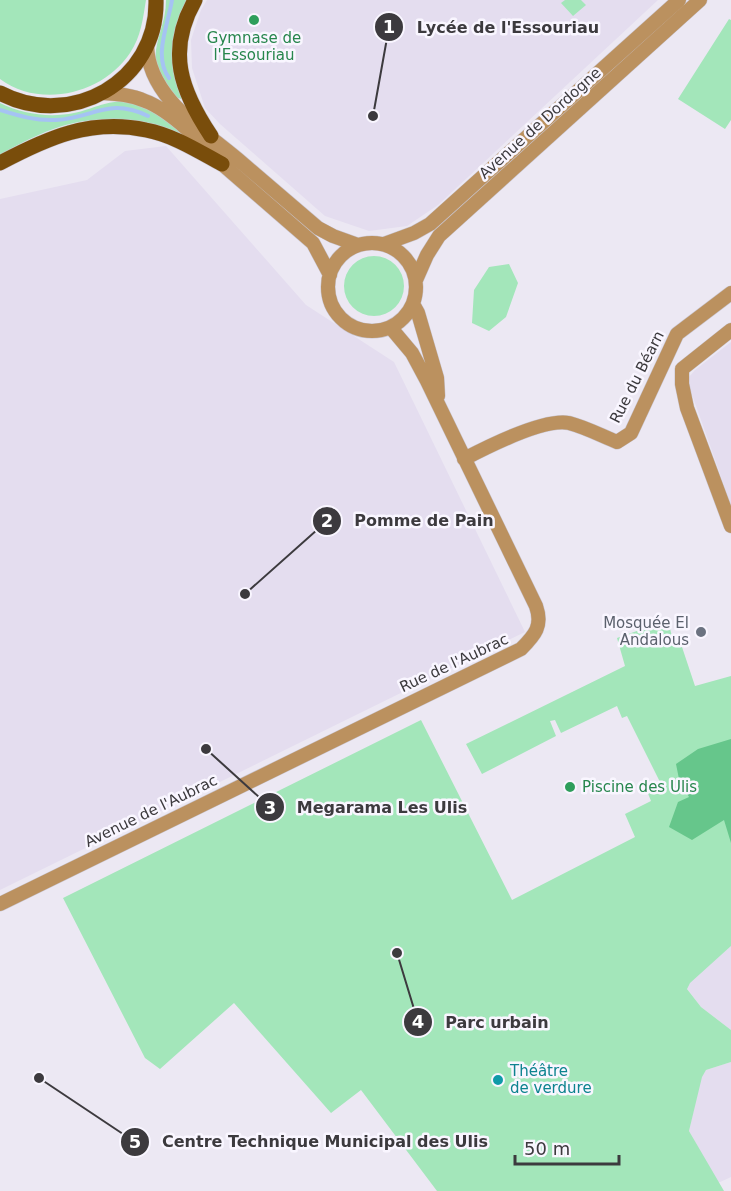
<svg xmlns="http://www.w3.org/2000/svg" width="731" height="1191" viewBox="0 0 731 1191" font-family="'DejaVu Sans',sans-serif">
	<rect width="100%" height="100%" fill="#ece8f3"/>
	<!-- built -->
	<path fill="#e4ddef" d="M207 0H658L438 205 407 226 369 231 325 216 220 124 205 108 192 68 191 40 201 10Z
		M166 146 306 305 394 362 525 632 0 890V199L87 180 125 151Z
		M731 342V505L689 386V377L695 370Z
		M731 946V1030L701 1007 685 986Z
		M731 1062V1177L718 1183 689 1131 701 1077 706 1070Z"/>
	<!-- green -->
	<path fill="#a3e6ba" d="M0 0H146C143 18 141 37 130 53 103 94 40 109 0 79Z
		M166 0H190L181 99C173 97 169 90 164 83 144 52 166 33 166 0Z
		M565 0H581L586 5 573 16 561 3Z
		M729 19 731 20V120L725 129 678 99Z
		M124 101C153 108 164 119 186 137 161 132 135 124 109 121 72 116 31 137 0 155V103C22 114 49 118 74 113 93 109 102 102 124 101Z
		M344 286a30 30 0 1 1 60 0a30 30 0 1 1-60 0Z
		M509 264 518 283 506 317 489 331 472 323 474 290 489 267Z
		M668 620 674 645 681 644 695 686 731 676V946L690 983 687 989 701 1007 731 1030V1062L706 1070 702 1077 689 1131 724 1191H437L361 1090 331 1113 234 1003 160 1069 145 1058 63 898 421 720 512 900 635 837 625 814 651 801 647 791 660 782 627 716 622 718 617 706 561 733 555 720 550 721 556 736 482 774 466 744 625 666 617 638Z"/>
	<!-- forest -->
	<path fill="#66c68b" d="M731 739V843L724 820 692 840 669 827 678 802 689 797 679 779 676 764 698 749Z"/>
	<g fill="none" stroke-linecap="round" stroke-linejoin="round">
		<!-- stream -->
		<path stroke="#a5c3f3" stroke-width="4" d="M169 78C153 57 168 25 172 0
			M0 110C19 116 36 121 56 120 94 118 108 97 148 116"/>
		<defs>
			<path id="minor" d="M147 45C148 98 205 131 241 162 267 184 292 206 318 228L333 236 358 245
				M103 93C118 94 132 95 145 101 170 110 204 144 222 164L313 243 330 275
				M328 287a44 44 0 1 1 88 0a44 44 0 1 1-88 0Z
				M384 244 414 233 430 224 679 0
				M416 280 427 255 439 236 700 0
				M413 304 418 313 437 378 438 396
				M731 330 682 369V384L687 408 731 526
				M464 459C487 447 544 418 569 423 585 427 602 436 617 442L631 433 677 334 731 293
				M0 904 521 649C535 635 543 626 536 606L427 381 412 353 391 328"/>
			<path id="major" d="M195 0C166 51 181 91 211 136
				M0 93C70 130 158 82 156 0
				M0 163C47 138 91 118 146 130 173 135 198 151 222 164"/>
		</defs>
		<!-- minor casing -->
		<use href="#minor" stroke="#c9c5cf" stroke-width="15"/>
		<!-- major casing -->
		<use href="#major" stroke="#c9c5cf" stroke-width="16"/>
		<!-- minor -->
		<use href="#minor" stroke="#bb915f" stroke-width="14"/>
		<!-- major -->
		<use href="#major" stroke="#794d0b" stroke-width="15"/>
	</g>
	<!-- markers -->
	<g fill="#2e9e5b" stroke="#f9f6ff" stroke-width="2">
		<circle cx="254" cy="20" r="6"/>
		<circle cx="570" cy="787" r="6"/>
	</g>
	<circle fill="#6b7280" stroke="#f9f6ff" stroke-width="2" cx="701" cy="632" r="6"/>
	<circle fill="#0f9aa8" stroke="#f9f6ff" stroke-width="2" cx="498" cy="1080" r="6"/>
	<g text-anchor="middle" stroke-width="5" stroke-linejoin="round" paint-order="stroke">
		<!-- leisure labels -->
		<g font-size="15" fill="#27864d" stroke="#f9f6ff">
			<text x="254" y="43">Gymnase de<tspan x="254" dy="17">l'Essouriau</tspan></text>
			<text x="582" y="792" text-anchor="start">Piscine des Ulis</text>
		</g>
		<!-- street labels -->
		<g font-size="15" fill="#3c3a3e" stroke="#f9f6ff">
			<text transform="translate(540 123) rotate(-42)" y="5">Avenue de Dordogne</text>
			<text transform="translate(637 377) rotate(-63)" y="5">Rue du Béarn</text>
			<text transform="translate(454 663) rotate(-25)" y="5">Rue de l'Aubrac</text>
			<text transform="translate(151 811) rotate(-26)" y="5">Avenue de l'Aubrac</text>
		</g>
		<!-- worship labels -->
		<g font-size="15" fill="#5b616d" stroke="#f9f6ff" text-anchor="end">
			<text x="689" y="628">Mosquée El<tspan x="689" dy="17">Andalous</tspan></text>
		</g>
		<!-- culture labels -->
		<g font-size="15" fill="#0d838f" stroke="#f9f6ff" text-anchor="start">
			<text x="510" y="1076">Théâtre<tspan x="510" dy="17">de verdure</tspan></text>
		</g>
	</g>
	<!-- callouts -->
	<path fill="none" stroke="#3c3a3e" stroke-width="2" d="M373 116L389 27M245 594L327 521M206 749L270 807M397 953L418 1022M39 1078L135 1142"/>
	<g fill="#3c3a3e" stroke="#f9f6ff" stroke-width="2">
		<circle cx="373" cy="116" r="6"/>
		<circle cx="245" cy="594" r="6"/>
		<circle cx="206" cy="749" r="6"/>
		<circle cx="397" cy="953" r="6"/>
		<circle cx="39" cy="1078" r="6"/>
		<circle cx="389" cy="27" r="15"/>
		<circle cx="327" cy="521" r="15"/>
		<circle cx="270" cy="807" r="15"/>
		<circle cx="418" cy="1022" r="15"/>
		<circle cx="135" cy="1142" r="15"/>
	</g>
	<g font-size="18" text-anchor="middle" font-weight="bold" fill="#fff">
		<text x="389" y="33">1</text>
		<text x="327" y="527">2</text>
		<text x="270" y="814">3</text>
		<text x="418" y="1028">4</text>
		<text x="135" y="1148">5</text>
	</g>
	<g font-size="16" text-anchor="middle" font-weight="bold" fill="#3c3a3e" stroke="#f9f6ff" stroke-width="5" stroke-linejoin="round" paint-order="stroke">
		<text x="508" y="33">Lycée de l'Essouriau</text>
		<text x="424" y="526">Pomme de Pain</text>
		<text x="382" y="813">Megarama Les Ulis</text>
		<text x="497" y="1028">Parc urbain</text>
		<text x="325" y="1147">Centre Technique Municipal des Ulis</text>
	</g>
	<!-- scale -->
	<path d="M515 1155v9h104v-9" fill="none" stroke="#3c3a3e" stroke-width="3"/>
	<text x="524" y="1155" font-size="18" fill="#3c3a3e" stroke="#f9f6ff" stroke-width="4.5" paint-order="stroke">50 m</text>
</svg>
